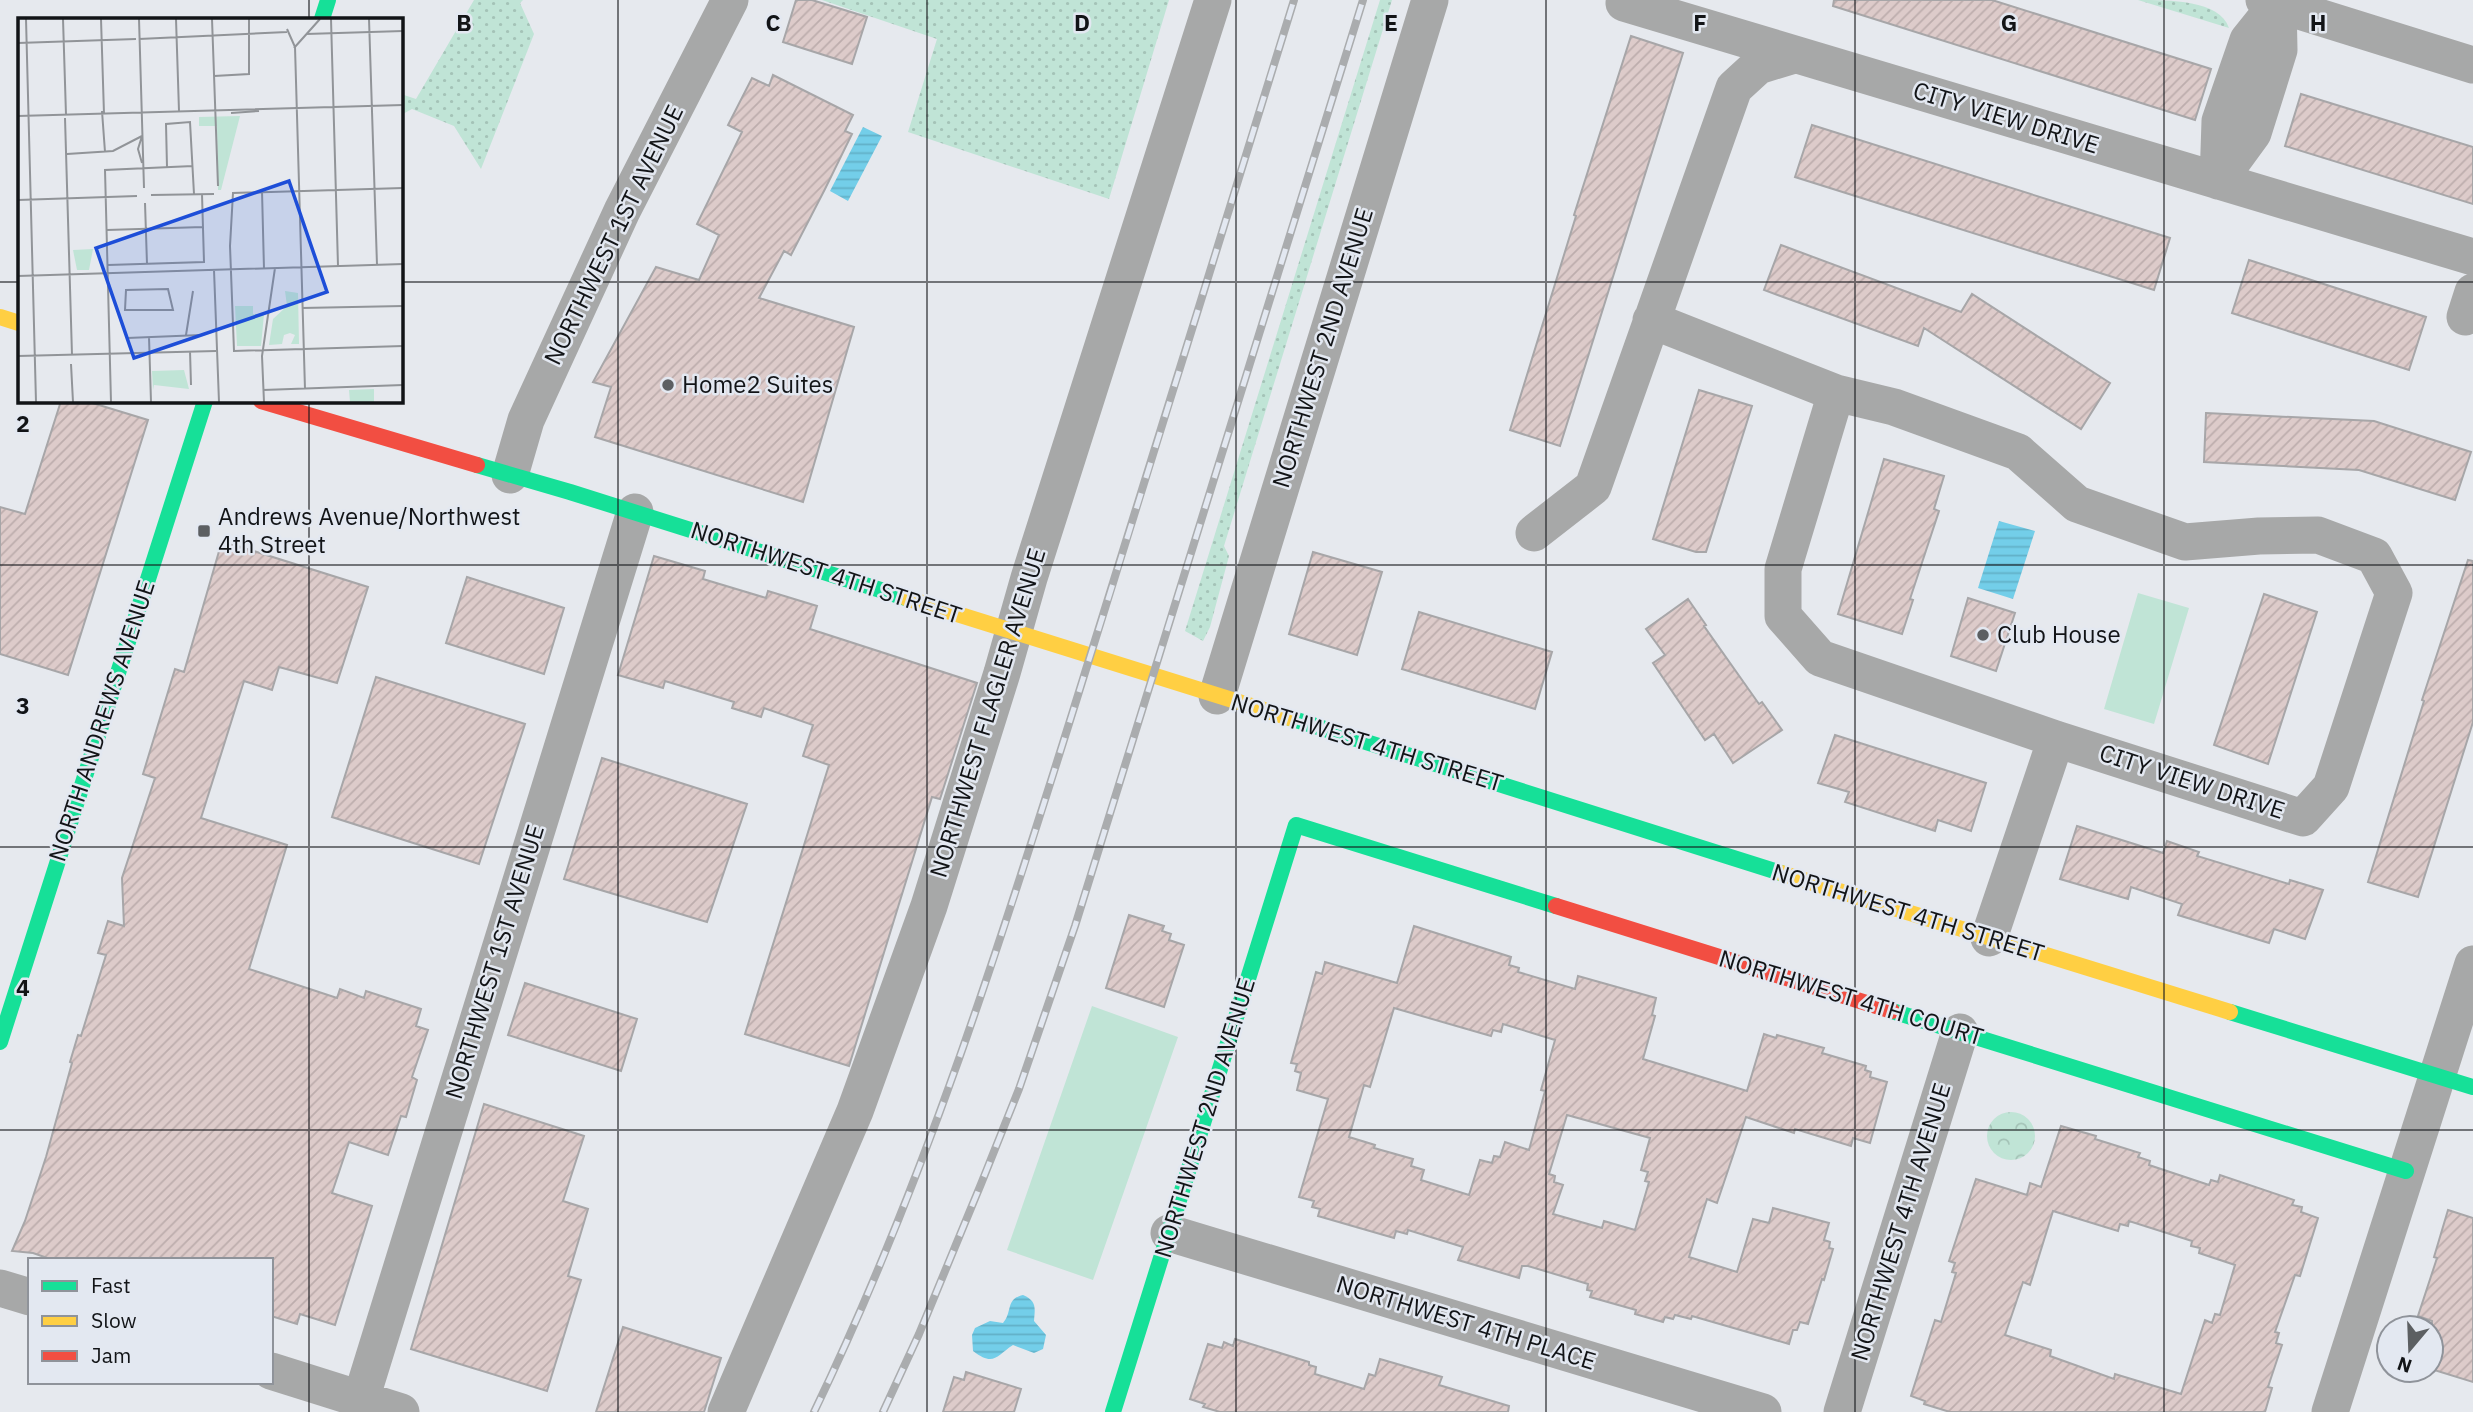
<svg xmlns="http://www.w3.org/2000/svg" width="2473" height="1412" viewBox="0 0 2473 1412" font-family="'IBM Plex Sans',sans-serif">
	<defs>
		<pattern id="grass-dots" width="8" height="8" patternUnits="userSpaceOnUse" patternTransform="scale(1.75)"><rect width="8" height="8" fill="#c0e4d6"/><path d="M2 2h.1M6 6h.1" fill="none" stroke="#a4c3b7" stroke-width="1.8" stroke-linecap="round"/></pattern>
		<pattern id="park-crowns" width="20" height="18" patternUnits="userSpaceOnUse" patternTransform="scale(1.75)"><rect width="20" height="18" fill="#c0e4d6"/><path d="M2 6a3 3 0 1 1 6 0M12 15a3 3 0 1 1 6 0" fill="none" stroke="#a4c3b7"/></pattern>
		<pattern id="water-rules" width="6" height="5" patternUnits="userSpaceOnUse" patternTransform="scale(1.75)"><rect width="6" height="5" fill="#73cee9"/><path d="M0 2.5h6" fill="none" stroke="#62b0c7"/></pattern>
		<pattern id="building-hatch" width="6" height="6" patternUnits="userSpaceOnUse" patternTransform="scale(1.75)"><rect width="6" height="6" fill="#ddcbca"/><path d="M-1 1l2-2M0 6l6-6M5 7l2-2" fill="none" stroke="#bdadad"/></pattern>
	</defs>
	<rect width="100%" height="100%" fill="#e6e9ee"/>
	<!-- grass -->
	<path fill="url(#grass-dots)" d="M474 0H523L520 3 534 34 481 169 454 126 412 109 401 115V94L416 99Z
		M822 0H1169L1109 199 908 132 937 39Z
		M1380 0H1392L1224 546 1229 556 1210 627 1203 641 1185 631Z
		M2138 0C2169 0 2220 0 2229 28Z"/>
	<!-- park -->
	<path fill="url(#park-crowns)" d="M1987 1136a24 24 0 1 1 48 0a24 24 0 1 1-48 0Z"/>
	<!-- pitch -->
	<path fill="#c0e4d6" d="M2138 593 2189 608 2154 724 2104 709Z
		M1092 1006 1178 1037 1093 1280 1007 1250Z"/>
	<!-- water -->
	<path fill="url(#water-rules)" d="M863 127 882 136 848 201 830 191Z
		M1999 521 2035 531 2013 599 1978 588Z
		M1023 1295C1037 1301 1035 1308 1034 1321L1046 1335 1043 1349 1034 1353 1013 1345C996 1356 994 1367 973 1351L972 1335 975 1328 990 1321 1003 1323C1013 1312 1005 1299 1023 1295Z"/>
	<!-- building -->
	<path fill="url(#building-hatch)" stroke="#a7a6a8" stroke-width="2" fill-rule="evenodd" d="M796 0H812L867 17 852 64 783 42Z
		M1834 0H1992L2211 69 2195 120 1833 6Z
		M1631 36 1683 53 1560 446 1510 430 1576 216 1574 215Z
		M773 75 853 115 845 131 852 134 825 189 791 255 784 251 759 298 854 327 803 502 595 437 611 387 593 382 656 267 699 280 719 235 697 224 742 132 728 125 752 78 769 86Z
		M2301 94 2473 147V204L2285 146Z
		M1812 125 2170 238 2154 290 1795 177Z
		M1781 245 1961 312 1972 294 2110 383 2081 429 1924 328 1918 346 1764 290Z
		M2249 260 2426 317 2409 370 2232 313Z
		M1699 390 1752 406 1706 552H1696L1653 539Z
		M61 401H86L148 420 68 675 0 654V507L25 514Z
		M2206 413 2374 421 2471 452 2455 500 2359 470 2204 462Z
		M1884 459 1944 476 1934 509 1939 511 1910 599 1913 600 1902 634 1838 614Z
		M222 541 368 587 337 683 279 667 272 690 244 681 201 818 287 845 249 969 337 998 340 989 364 998 366 991 421 1009 416 1026 428 1030 412 1077 417 1080 406 1117 401 1116 388 1155 349 1142 332 1193 372 1206 335 1325 300 1314 297 1324 271 1316V1260H53L33 1253 12 1251 25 1221 46 1157 72 1063 70 1062 78 1035 81 1036 106 955 98 953 108 921 124 926 122 878 155 778 143 774 175 669 184 672Z
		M1313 552 1382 572 1357 655 1289 634Z
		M654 556 705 571 703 579 766 598 768 591 817 606 810 629 977 683 940 799 932 797 849 1066 745 1034 829 765 803 756 813 725 764 708 761 717 732 708 734 702 665 681 663 688 618 675Z
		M2468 560 2473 561V722L2418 897 2368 882 2424 701 2422 700Z
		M467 577 564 608 544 674 446 643Z
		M2264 594 2317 612 2268 764 2214 745Z
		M1968 598 2015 613 1996 671 1951 656Z
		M1688 599 1706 625 1704 626 1759 704 1762 702 1782 730 1733 763 1714 734 1705 740 1653 663 1665 655 1646 629Z
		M1419 612 1552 652 1535 709 1402 669Z
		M376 677 525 724 479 864 332 817Z
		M1835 735 1986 783 1971 831 1938 820 1935 831 1845 802 1849 792 1818 783Z
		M602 758 747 804 707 922 564 879Z
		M2077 826 2163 853 2167 841 2199 852 2197 856 2289 884 2290 880 2323 890 2305 939 2274 929 2269 943 2178 915 2182 904 2131 887 2128 899 2060 879Z
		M1129 915 1164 926 1162 931 1171 934 1169 940 1184 945 1164 1007 1106 988Z
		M1414 926 1511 957 1509 965 1519 968 1518 972 1575 989 1578 976 1656 998 1652 1015 1655 1016 1643 1059 1747 1091 1764 1034 1776 1038 1777 1035 1824 1048 1822 1053 1866 1066 1865 1070 1871 1072 1870 1077 1887 1082 1870 1143 1853 1138 1851 1146 1795 1129 1794 1133 1746 1117 1717 1203 1707 1199 1689 1257 1737 1272 1753 1219 1769 1223 1773 1208 1829 1223 1824 1240 1830 1242 1829 1248 1833 1249 1824 1280 1822 1279 1808 1324 1800 1322 1797 1330H1793L1789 1344 1692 1316 1691 1319 1675 1315 1673 1319 1665 1317 1663 1322 1635 1314 1636 1310 1590 1297 1592 1291 1587 1290 1588 1284 1528 1266H1522L1519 1278 1458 1260 1463 1247 1408 1230 1407 1234 1396 1231 1394 1238 1318 1216 1320 1209 1312 1207 1314 1201 1299 1197 1328 1099 1297 1090 1301 1073 1295 1071 1297 1064 1291 1063 1316 972 1322 974 1325 962 1397 983ZM1394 1008 1491 1036 1493 1030 1501 1032 1503 1024 1555 1040 1541 1090 1545 1091 1529 1150 1505 1142 1500 1157 1494 1156 1492 1163 1480 1160 1469 1195 1421 1180 1424 1170 1411 1166 1413 1159 1374 1148 1375 1145 1349 1137 1364 1085 1370 1087ZM1567 1115 1650 1138 1641 1170 1648 1172 1645 1181 1649 1182 1635 1230 1604 1221 1602 1228 1553 1214 1563 1185 1554 1182 1555 1176 1549 1174Z
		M525 983 637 1019 621 1071 508 1035Z
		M484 1104 584 1136 563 1201 588 1209 568 1276 581 1280 547 1391 411 1349Z
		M2061 1126 2096 1136 2095 1139 2140 1153 2138 1157 2150 1161 2149 1165 2209 1185 2211 1180 2218 1182 2220 1175 2294 1200 2292 1205 2302 1207 2301 1212 2318 1218 2300 1276 2295 1275 2275 1332 2279 1333 2276 1343 2282 1345 2268 1387 2272 1388 2265 1412H1950L1924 1404 1925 1401 1911 1396 1935 1320 1941 1322 1956 1273 1952 1272 1955 1263 1949 1261 1976 1179 2027 1195 2030 1183 2041 1187ZM2053 1211 2118 1231 2120 1224 2128 1226 2129 1221 2192 1241 2191 1246 2200 1248 2199 1253 2235 1265 2220 1315 2215 1314 2212 1323 2205 1320 2181 1394 2115 1374 2114 1379 2050 1356 2051 1350 2005 1335 2023 1282 2030 1285Z
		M2448 1210 2473 1218V1382L2431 1369 2432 1321 2418 1316 2437 1258 2434 1257Z
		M623 1327 721 1358 704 1412H596Z
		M1235 1339 1309 1362V1365L1316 1367 1315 1374 1364 1389 1369 1374 1375 1376 1380 1359 1442 1377 1439 1385 1509 1406 1508 1412H1220L1203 1407 1205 1404 1190 1399 1208 1344 1222 1348 1224 1342 1233 1346Z
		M966 1372 1021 1389 1014 1412H943L954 1377 964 1380Z"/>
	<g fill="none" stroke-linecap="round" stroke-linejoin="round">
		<!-- street -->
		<path stroke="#a7a8a8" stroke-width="37" d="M2264 0 2473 65
			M1624 3 2473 257
			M2218 181 2253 133 2279 50 2278 0
			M2218 181 2220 121 2248 40 2277 4
			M2465 317 2473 292
			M1651 320 1836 393
			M1836 393 1894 407 2018 452 2077 504 2185 542 2259 536 2318 535 2374 556 2394 593 2331 787 2303 818 2056 739 1820 658 1783 616V569Z
			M510 475 526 420 622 211 730 0
			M1534 533 1593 487 1734 88 1758 66 1794 55
			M1217 696 1430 0
			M1989 938 2056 739
			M1169 1233 1763 1412
			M0 1288 30 1297
			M271 1371 401 1412
			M357 1412 635 512
			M726 1412 855 1111 929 906 1002 673 1029 578 1213 0
			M1842 1412 1960 1032
			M2330 1412 2473 964"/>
		<!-- fast -->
		<path stroke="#16e098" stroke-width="16" d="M322 19 328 0
			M477 465 570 492 906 598
			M1290 718 1781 873
			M1892 1011 2406 1171
			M2230 1012 2473 1087
			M0 1042 205 401
			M1113 1412 1296 825 1556 906"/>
		<!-- slow -->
		<path stroke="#ffcf43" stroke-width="16" d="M0 317 19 323
			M906 598 1290 718
			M1781 873 2230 1012"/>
		<!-- jam -->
		<path stroke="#f24e42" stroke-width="16" d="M261 401 477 465
			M1556 906 1892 1011"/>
		<defs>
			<path id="rail" d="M814 1412C925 1182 1002 938 1078 695 1151 463 1222 232 1294 0
				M883 1412 919 1334 981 1184 1019 1089 1075 926 1363 0"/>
		</defs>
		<!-- rail casing -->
		<use href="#rail" stroke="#aaacae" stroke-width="8"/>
		<!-- rail -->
		<use href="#rail" stroke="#e3e8f1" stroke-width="5" stroke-dasharray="16" stroke-linecap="butt"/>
	</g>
	<!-- grid -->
	<path fill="none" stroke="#121417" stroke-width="2" stroke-opacity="0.55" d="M309 0V19M618 0V1412M927 0V1412M1236 0V1412M1546 0V1412M1855 0V1412M2164 0V1412M0 282H19M401 282H2473M309 401V1412M0 565H2473M0 847H2473M0 1130H2473"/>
	<!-- markers -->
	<g fill="#5c5f62" stroke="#e3e8f1" stroke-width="2.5">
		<circle cx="668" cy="385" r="7"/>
		<rect x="197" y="524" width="14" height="14" rx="3.5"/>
		<circle cx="1983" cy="635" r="7"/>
	</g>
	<g text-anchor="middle" stroke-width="5" stroke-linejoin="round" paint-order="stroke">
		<!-- street labels -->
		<g font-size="24" fill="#121417" stroke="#e3e8f1">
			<text transform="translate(2006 118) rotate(17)" y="8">CITY VIEW DRIVE</text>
			<text transform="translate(614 235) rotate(-64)" y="8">NORTHWEST 1ST AVENUE</text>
			<text transform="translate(1323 348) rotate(-73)" y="8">NORTHWEST 2ND AVENUE</text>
			<text transform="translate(826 573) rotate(18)" y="8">NORTHWEST 4TH STREET</text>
			<text transform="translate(988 713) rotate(-73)" y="8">NORTHWEST FLAGLER AVENUE</text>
			<text transform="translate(102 721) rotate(-72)" y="8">NORTH ANDREWS AVENUE</text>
			<text transform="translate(1367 743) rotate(17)" y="8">NORTHWEST 4TH STREET</text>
			<text transform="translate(2192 782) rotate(18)" y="8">CITY VIEW DRIVE</text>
			<text transform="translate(1908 913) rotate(17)" y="8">NORTHWEST 4TH STREET</text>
			<text transform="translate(495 962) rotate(-73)" y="8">NORTHWEST 1ST AVENUE</text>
			<text transform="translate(1851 998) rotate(17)" y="8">NORTHWEST 4TH COURT</text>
			<text transform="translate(1205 1118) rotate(-73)" y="8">NORTHWEST 2ND AVENUE</text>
			<text transform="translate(1901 1222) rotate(-73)" y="8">NORTHWEST 4TH AVENUE</text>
			<text transform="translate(1466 1323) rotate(17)" y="8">NORTHWEST 4TH PLACE</text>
		</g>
		<!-- poi labels -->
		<g font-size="24" fill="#121417" stroke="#e3e8f1" text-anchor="start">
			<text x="682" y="393">Home2 Suites</text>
			<text x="218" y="525">Andrews Avenue/Northwest<tspan x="218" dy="28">4th Street</tspan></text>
			<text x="1997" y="643">Club House</text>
		</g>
	</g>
	<!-- overview -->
	<g transform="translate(18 18)">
		<rect width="385" height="385" fill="#e6e9ee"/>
		<path d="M75 231 71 252H59L55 232ZM267 273 280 275 281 326H273L277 317 272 315 266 317 264 326 251 327 255 301 269 288ZM217 288H235V296H246L243 328H219ZM166 352 171 371 136 367 135 372 134 353ZM356 371V384H332L331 372Z" fill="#c0e4d6"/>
		<path d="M222 98 203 172H200L199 108H181V99Z" fill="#c0e4d6"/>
		<path fill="none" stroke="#919498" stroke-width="2" d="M8 1 18 384M45 1 48 97M83 1 86 96M121 1 126 170M158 1 161 93M194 1 200 168M313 1 320 248M351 1 359 247M269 11 277 29 287 371M288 16 385 13M121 21 269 14M0 25 118 21M276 30 302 1M196 58 231 56V1M84 93 87 134M213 95 241 93M0 98 385 87M47 100 54 337M49 136 95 133 124 118M124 145 120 131 124 118M149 149 148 106 172 104 176 176M385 170 215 175 212 228 216 333 385 328M244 173 246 251M133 177 196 176M0 182 119 178M127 185 129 246M89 212 185 209M90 247 186 244 184 176M196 252 201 384M0 258 385 246M150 271 155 292H107L108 272ZM284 290 385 288M168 317 175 273M131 319 133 384M109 320 183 317M172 333 173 367M0 338 198 333M53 346 55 384M245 372 385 367M93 384 87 152 175 148M246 384 244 338 257 250"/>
		<path fill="#1d4ed8" fill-opacity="0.15" stroke="#1d4ed8" stroke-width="3.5" d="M271 163 309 274 116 340 78 230Z"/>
		<rect width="385" height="385" fill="none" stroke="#121417" stroke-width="3.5"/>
	</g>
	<g font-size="23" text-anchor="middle" font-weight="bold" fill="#121417" stroke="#e3e8f1" stroke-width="5" stroke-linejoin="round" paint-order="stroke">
		<text x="464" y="31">B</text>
		<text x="773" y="31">C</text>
		<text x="1082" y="31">D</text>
		<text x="1391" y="31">E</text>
		<text x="1700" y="31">F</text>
		<text x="2009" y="31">G</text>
		<text x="2318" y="31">H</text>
		<text x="23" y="432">2</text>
		<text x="23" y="714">3</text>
		<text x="23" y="996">4</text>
	</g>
	<!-- legend -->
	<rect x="28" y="1258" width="245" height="126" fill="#e3e8f1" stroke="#8f939a" stroke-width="2"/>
	<rect x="42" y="1281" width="35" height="10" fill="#16e098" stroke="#8f939a" stroke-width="2"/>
	<text x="91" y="1293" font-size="21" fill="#121417">Fast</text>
	<rect x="42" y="1316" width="35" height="10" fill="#ffcf43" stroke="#8f939a" stroke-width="2"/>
	<text x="91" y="1328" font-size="21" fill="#121417">Slow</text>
	<rect x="42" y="1351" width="35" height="10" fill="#f24e42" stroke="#8f939a" stroke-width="2"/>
	<text x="91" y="1363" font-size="21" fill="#121417">Jam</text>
	<!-- north arrow -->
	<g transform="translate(2410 1349) rotate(199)"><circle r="33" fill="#e3e8f1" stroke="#8f939a" stroke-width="2"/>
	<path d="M0-5L12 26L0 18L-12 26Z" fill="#5c5f62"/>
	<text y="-10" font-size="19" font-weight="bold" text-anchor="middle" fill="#121417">N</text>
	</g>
</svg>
